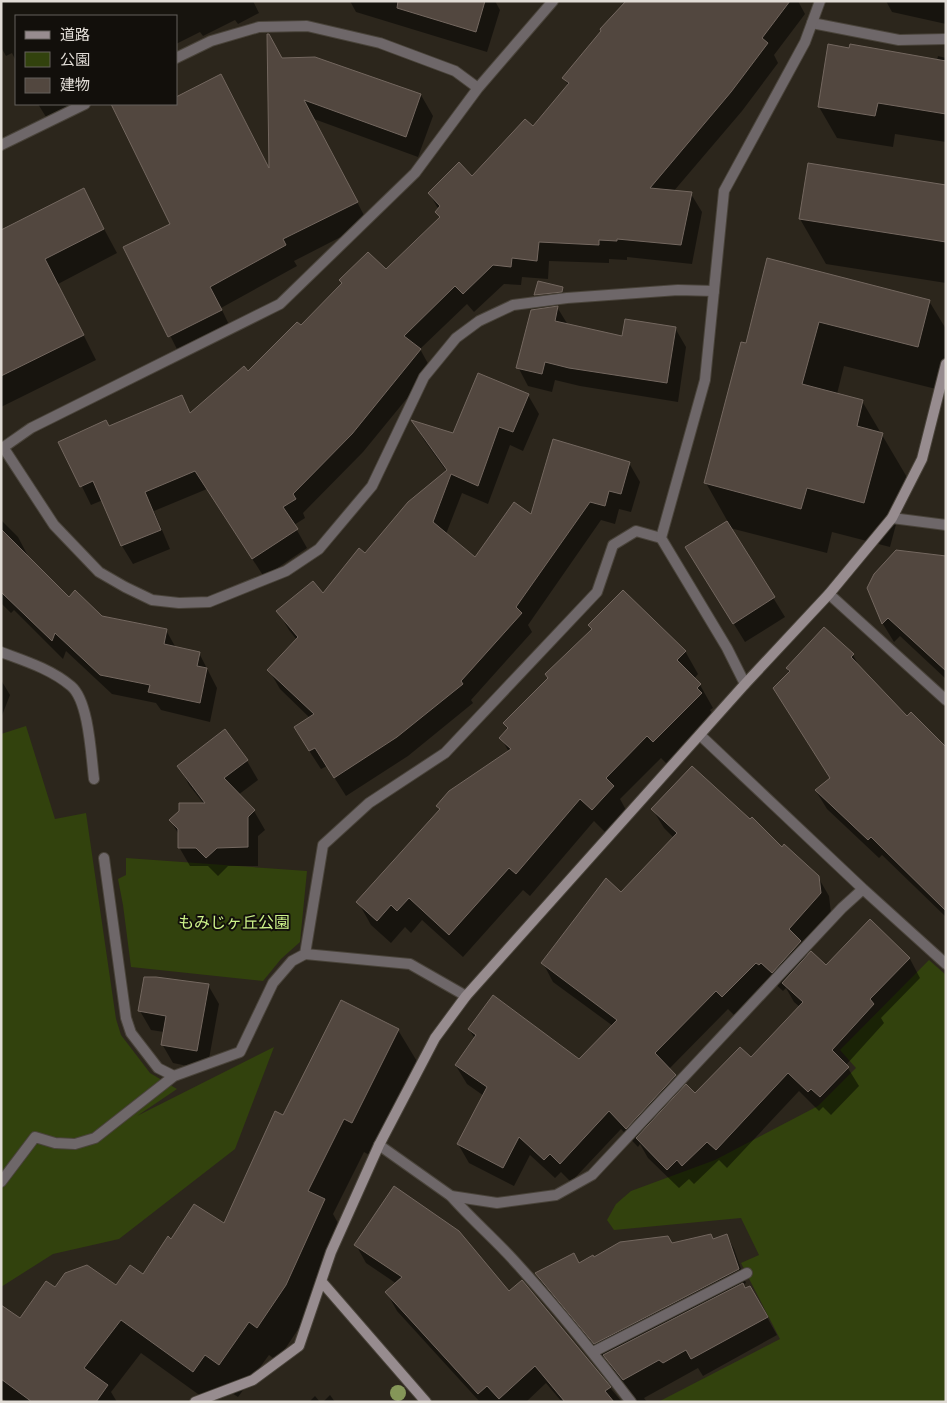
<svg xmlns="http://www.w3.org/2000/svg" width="947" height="1403" viewBox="0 0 947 1403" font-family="'Golos Text','Noto Sans JP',sans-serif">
	<rect width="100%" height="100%" fill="#2c261c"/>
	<!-- green -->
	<path fill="#32420d" d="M26 726 55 819 86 813 116 1019 121 1035 150 1073 177 1089 137 1116 274 1047 235 1149 119 1239 53 1254 1 1287V734Z
		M126 858 307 871 300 942 281 959 263 981 131 967 123 905 118 879 126 875Z
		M929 960 946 975V1402L660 1401 780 1339 741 1263 759 1255 741 1218 614 1230 607 1220 616 1204 631 1191 715 1160 818 1106 856 1068 840 1050Z"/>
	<!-- shadow -->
	<path fill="#0007" fill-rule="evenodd" d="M1 1H253L259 13 238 24 235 20 203 36 200 32 176 44V16H16V61L12 53 6 56 1 47Z
		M350 1H495L500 10 487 52 356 12Z
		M732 1H798L805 14 774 55 778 63 742 111 673 192 691 194 702 212 692 264 627 257V260L609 259V263L549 261 548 279 522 277 521 285 504 284 474 312 467 304 420 349 431 369 363 452 303 513 305 518 294 525 307 548 264 577 207 489 154 511 170 549 133 564 122 546 103 500 91 505 60 442 109 428 181 396 191 414 248 373 301 326 386 271 440 218 437 212 439 210 429 193 472 177 533 127 568 85 564 78Z
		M886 1H946V24L892 12Z
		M938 56 946 58V142L895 134 893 147 837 138 819 107 937 61Z
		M282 59 421 95 433 116 418 157 314 119 368 223 294 261 297 266 221 308 232 331 181 357 125 247 171 224 121 121 157 104H176L221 75 270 170Z
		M38 104H93L51 125Z
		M946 186V283L826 264 800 219Z
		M83 190 117 253 58 284 96 360 1 407V231Z
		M768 260 929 301 946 329V384L944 391 844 366 837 394 862 401 908 479 890 547 832 532 827 553 730 528 785 617 745 642 687 548 728 522 706 483 747 345Z
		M557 307 568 325 623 338 675 328 686 347 678 402 580 386 555 380 552 392 528 386 518 367Z
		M528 395 539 414 523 451 510 445 488 504 462 493 446 534 476 559 532 516 629 463 640 482 631 512 619 509 615 524 601 520 528 625 532 632 471 700 473 703 408 756 346 796 327 766 321 769 306 746 310 718 280 689 269 670 297 640 289 630 278 611 323 595 447 472 424 440 414 423 453 435Z
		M1 520 18 537 28 556 27 557 69 599 101 617 166 630 176 648 199 653 217 688 210 722 161 710 156 703 112 694 66 651 63 659 14 610 11 613 1 603Z
		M946 574V679L900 636 894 642 883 624 869 588Z
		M589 625 685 651 698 674 694 679 700 685 713 708 710 710 714 716 667 764 661 758 620 799 626 810 605 832 594 821 530 896 523 890 463 957 422 920 411 933 405 927 391 943 371 925 358 902 440 810 438 806 509 752 501 738 508 730 504 723 549 679 592 630Z
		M853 655 861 670 907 717 946 749V917L882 855 879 858 827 809 816 791 831 779 787 668Z
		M1 680 10 695 1 718Z
		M225 731 247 761 258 780 238 795 254 811 265 830 258 836V866H228L218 876 208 866H190L179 847V835L171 821 204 804 189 785 179 766Z
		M653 810 782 849 818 877 829 896 831 913 802 945 808 956 826 967 870 921 910 959 920 978 881 1018 884 1023 846 1065 859 1086 831 1115 823 1107 819 1111 799 1091 727 1168 719 1160 694 1184 689 1179 679 1188 648 1158 640 1144 638 1147 621 1129 571 1182 561 1172 555 1178 530 1155 514 1186 469 1163 458 1144 484 1096 467 1084 456 1066 475 1039 469 1029 579 1061 613 1026 553 982 543 963 621 894 674 838 664 828ZM768 981H772L783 991 786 988 794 1002 800 1007 751 1058 695 1095 683 1089 675 1076 669 1069 728 1009 734 1015Z
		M208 985 219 1004 207 1070 173 1063 162 1044 164 1032 151 1030 140 1011Z
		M398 1030 418 1063 371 1156 364 1152 333 1214 344 1234 305 1319 277 1361 269 1355 238 1397 224 1388 215 1402H209L141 1353 111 1392 117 1402H7L1 1398V1327L20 1320 55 1289 116 1287 143 1276 171 1240 224 1225 283 1117Z
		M727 1236 734 1249 746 1283 743 1285 746 1290 750 1287 777 1335 703 1376 698 1368 644 1398 647 1402H637L615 1373 605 1356 603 1357 544 1287 536 1274 579 1264 593 1259 671 1244 713 1240Z
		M356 1245 509 1292 522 1282 622 1402H562L546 1383 526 1402H480L397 1311 387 1293 397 1284 366 1263Z
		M330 1395 335 1402H323Z
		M315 1396 320 1402H309Z"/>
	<!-- building -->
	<path fill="#52473f" stroke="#73675f" d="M398 1H485L476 32 397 8Z
		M626 1H790L762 38 768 43 731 92 650 188 692 192 681 245 617 239V241L599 240V245L539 242 537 261 512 258 511 267 493 265 463 294 455 286 404 336 421 349 352 434 293 494 296 499 283 507 298 529 252 559 195 471 145 492 161 530 121 546 93 481 80 487 58 442 106 420 109 426 182 395 190 413 244 366 248 371 297 322 301 325 342 283 339 280 368 252 386 269 440 217 435 212 440 206 428 193 459 162 472 176 525 119 533 126 569 83 562 78 601 31 600 29Z
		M267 34H269L282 58 315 57 421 94 406 137 304 100 358 202 283 239 286 245 210 287 222 310 168 337 123 247 170 224 111 104H176V97L221 74 269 168Z
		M828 44 849 48 850 44 946 61V114L878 103 875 116 818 107Z
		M808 163 946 185V242L799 219Z
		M84 188 104 229 45 259 84 335 1 376V230Z
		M767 258 930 300 918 347 819 322 802 384 863 400 857 426 883 433 864 503 807 488 801 509 704 483 741 342 746 343Z
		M538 281 563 287 562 292 534 295Z
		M558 306 555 321 622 336 625 319 676 327 667 383 569 368 545 362 542 374 516 368 531 310Z
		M478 373 529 394 513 432 499 427 478 486 451 474 433 522 475 557 514 502 531 514 553 439 630 462 621 494 609 491 605 506 590 502 516 607 522 613 461 681 463 684 397 737 334 778 315 748 309 751 294 727 314 714 267 670 298 637 276 611 313 581 323 593 359 548 365 553 408 502 447 470 411 420 453 433Z
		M727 521 775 597 733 624 685 547Z
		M1 529 69 597 75 590 102 616 167 629 164 644 200 652 197 666 207 668 200 703 148 692 150 685 100 675 55 633 52 641 1 592Z
		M896 550 946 556V671L888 618 882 624 867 588 874 574Z
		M623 590 686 651 677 660 701 684 697 688 702 693 653 742 647 736 606 778 614 786 592 810 580 799 516 874 509 868 449 935 409 898 397 911 391 905 377 921 356 902 440 809 436 806 449 791 511 749 499 738 508 728 503 723 548 678 545 674 592 629 588 625Z
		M824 627 854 654 851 657 907 716 911 712 946 747V911L871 837 868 840 815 790 830 778 773 688 790 671 786 668Z
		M225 729 248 760 224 778 255 810 248 817V847L217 848 206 858 196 848H178V829L169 820 179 811V803H205L177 766Z
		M692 766 750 819 752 817 782 847 784 844 819 876 821 893 789 929 801 941 772 973 761 963 759 965 756 963 722 997 716 991 655 1053 676 1075 626 1129 609 1111 560 1164 550 1154 544 1160 519 1137 503 1168 457 1144 487 1087 455 1065 476 1035 468 1029 493 995 579 1059 617 1020 541 963 606 878 621 892 677 833 651 809Z
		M870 919 910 958 870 999 874 1004 832 1050 849 1067 820 1097 811 1089 808 1092 788 1073 716 1150 707 1142 682 1166 677 1160 667 1170 664 1167 636 1138 686 1084 695 1093 740 1047 751 1057 803 1002 782 983 811 951 826 965Z
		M144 977H156L209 984 197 1051 161 1045 166 1016 138 1011Z
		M341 1000 399 1029 352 1123 344 1119 308 1191 325 1199 286 1285 257 1328 249 1322 219 1365 205 1355 193 1372 121 1320 84 1368 108 1385 96 1402H32L1 1379V1305L20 1318 46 1281 55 1287 65 1273 87 1265 116 1285 130 1265 143 1274 168 1236 171 1239 194 1204 224 1223 275 1111 283 1115Z
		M394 1186 459 1231 509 1291 522 1280 611 1387 605 1391 614 1402H565L535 1366 499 1399 487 1386 478 1394 385 1292 402 1277 354 1245Z
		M711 1234 713 1239 727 1234 739 1269 594 1344 535 1273 574 1253 579 1263 593 1255 594 1257 620 1242 668 1236 672 1243Z
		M743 1283 745 1288 750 1286 768 1317 691 1359 686 1350 663 1363 659 1360 623 1380 603 1355Z"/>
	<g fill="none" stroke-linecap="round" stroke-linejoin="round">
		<defs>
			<path id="lane" d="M812 23 899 40 946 39
				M3 447 54 525 99 572 125 587 152 600 179 603 209 602 286 571 319 549 372 486 424 377 456 338 479 321 513 305 567 298 678 290 714 291
				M1 652C25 661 51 669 71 686 89 701 91 756 94 779
				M104 858 126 1018 131 1033 158 1068 174 1076
				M1 1182 35 1137 55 1143 75 1144 95 1138 174 1076 240 1052 273 983 292 961 305 954 323 845 369 803 445 753 597 592 613 545 636 531 661 538
				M451 1196C472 1220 497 1241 518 1265 558 1309 595 1355 631 1402
				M593 1352 747 1273"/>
			<path id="street" d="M176 58 211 41 259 27 307 26 380 43 455 71 478 88
				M1 145 85 104
				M1 449 31 428 280 304 415 173 478 88 553 1
				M892 518 946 525
				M829 594 946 700
				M745 684 727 648 661 538 705 380 724 191 805 42 820 1
				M700 735 863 889 946 964
				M305 954 410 964 466 996
				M379 1145 451 1196 497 1203 556 1195 592 1175 842 908 863 889"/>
			<path id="secondary" d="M321 1281 426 1402
				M195 1402 253 1380 299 1346 331 1252 379 1145 435 1038 466 996 745 684 829 594 892 518 922 459 946 364"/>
		</defs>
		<!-- lane casing -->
		<use href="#lane" stroke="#49433a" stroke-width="12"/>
		<!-- street casing -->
		<use href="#street" stroke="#49433a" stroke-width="12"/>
		<!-- secondary casing -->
		<use href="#secondary" stroke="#49433a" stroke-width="12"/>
		<!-- lane -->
		<use href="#lane" stroke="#6e6769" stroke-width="10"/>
		<!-- street -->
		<use href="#street" stroke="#6e6769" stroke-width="10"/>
		<!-- secondary -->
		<use href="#secondary" stroke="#978c8f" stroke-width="10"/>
	</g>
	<!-- trees -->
	<circle fill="#859658" cx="398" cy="1393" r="8"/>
	<g text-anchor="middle" stroke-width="4" stroke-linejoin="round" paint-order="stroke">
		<!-- park labels -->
		<g font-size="16" fill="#cdf28a" stroke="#120f0b">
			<text x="234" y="928">もみじヶ丘公園</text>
		</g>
	</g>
	<!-- border -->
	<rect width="947" height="1403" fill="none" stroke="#e1dcd6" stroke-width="5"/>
	<!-- legend -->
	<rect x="15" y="15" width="162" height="90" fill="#120f0b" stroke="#65615c"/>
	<rect x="25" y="31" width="25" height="8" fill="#978c8f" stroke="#65615c"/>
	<text x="60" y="40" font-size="15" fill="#e1dcd6">道路</text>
	<rect x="25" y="52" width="25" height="15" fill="#32420d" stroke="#65615c"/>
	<text x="60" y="65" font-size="15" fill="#e1dcd6">公園</text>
	<rect x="25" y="78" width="25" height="15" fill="#52473f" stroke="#65615c"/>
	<text x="60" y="90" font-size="15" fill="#e1dcd6">建物</text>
</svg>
